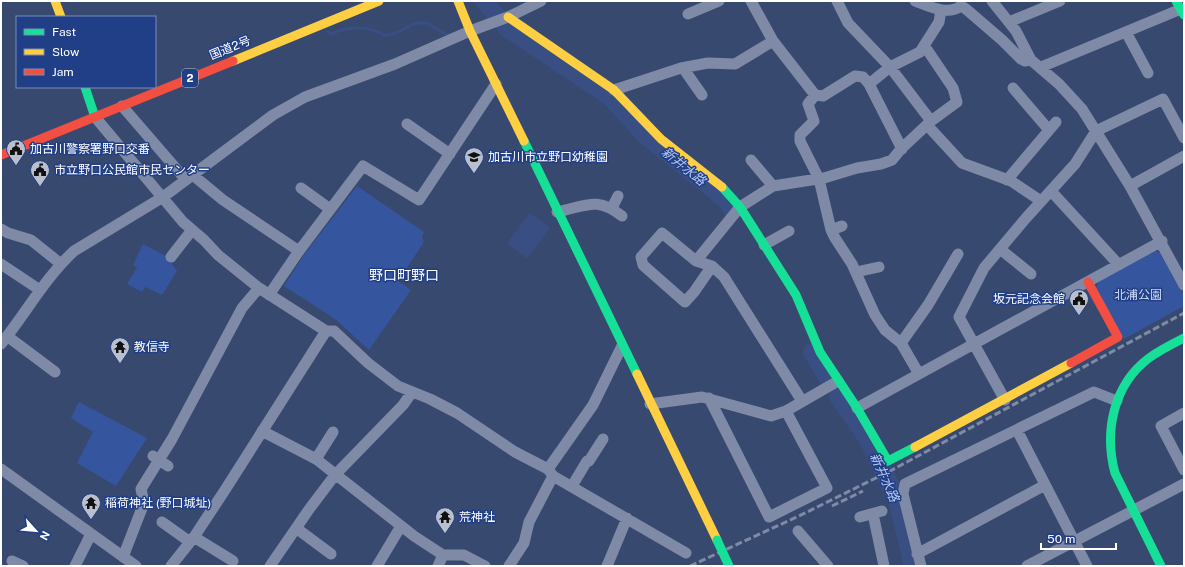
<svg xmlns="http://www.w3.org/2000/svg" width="1185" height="567" viewBox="0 0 1185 567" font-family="'Public Sans','Noto Sans JP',sans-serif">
	<rect width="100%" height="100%" fill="#384970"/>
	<!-- green -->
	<path fill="#35559e" d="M357 186 424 232 422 237 424 242 398 281 411 290 369 350 335 319 284 286 304 255Z
		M143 244 166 256 177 271 162 295 145 287 142 292 127 284 137 267 133 265Z
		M1154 250 1160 253 1184 295V306L1124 339 1096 288 1099 281Z
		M79 402 147 438 116 486 77 463 93 432 71 418Z"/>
	<!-- water -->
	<path fill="#394f83" d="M530 213 550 228 527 258 507 243Z"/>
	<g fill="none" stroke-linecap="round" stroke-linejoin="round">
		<!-- stream -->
		<path stroke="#394f83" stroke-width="3" d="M328 32 331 34C344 28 359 26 373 30 377 31 381 34 385 35 400 36 411 20 426 23 435 26 441 34 450 35"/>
		<!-- river -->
		<path stroke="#394f83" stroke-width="18" d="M484 1 507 28 610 97 646 136 726 200 733 211
			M812 352 828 379
			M838 396 868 439 897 499 913 566"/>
		<!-- street -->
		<path stroke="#7f8aa6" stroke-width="11" d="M751 1 773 41
			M837 1 848 23 890 67 931 121
			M915 1C929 6 947 16 961 6L966 9 1002 40 1021 59 1025 61 1031 60
			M992 1 1016 31 1031 60 1059 84 1082 109 1130 186 1184 285
			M688 14 719 1
			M1009 22 1060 1
			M1126 32 1148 73
			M1041 67 1181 9
			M683 68 702 95
			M869 84 902 149
			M1013 88 1049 130
			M614 90 681 68 708 63 735 64 773 41 815 95 823 96 855 76 863 77 869 84 890 67 920 52 939 22 941 10
			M815 95 808 104 814 121 800 135V141L819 179 831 230 835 238 852 264 875 315 885 330 901 343 919 374
			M122 106 186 180
			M95 117 183 222 204 240 218 255 259 288 326 331H334L368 363 398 386 430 399 457 413 515 452 548 469 553 476 686 553
			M407 124 450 154
			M927 125 962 163 1011 181 1041 201
			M751 160 773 186
			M194 176 223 200 299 251
			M1007 180 1056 122
			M1130 186 1184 156
			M301 188 330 209
			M1051 191 1119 265
			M612 208 618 196
			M557 212C586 206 597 196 622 216
			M1 229 8 233 31 240 61 264
			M831 230 842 226
			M764 245 789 231
			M1000 249 1031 274
			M171 257 192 230
			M696 261 740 207 773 186 824 178 857 168 881 164 892 160 901 149 931 121 957 102 953 88 928 51 924 48
			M1 264 40 290
			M712 266 694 292 685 302 643 265 641 257 662 233 696 261 712 266 724 277 802 401
			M856 272 879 267
			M269 295 299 251 363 166 419 200 496 84
			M7 336 55 372
			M901 343 928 305 958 254
			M1 344C26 313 45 278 74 251L163 197 273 115 305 97 395 64 470 31 508 17 541 1
			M709 398 769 517 827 488 786 411
			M1005 400 959 317 984 268 1026 218 1075 164 1096 131 1163 99 1184 138
			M650 404 702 397 771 416 786 411 838 381
			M857 408 1162 241
			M1184 413 1161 426 1184 470
			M1017 430 1087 566
			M262 431 316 459 414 536 443 555H464L485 566
			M153 456 168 466
			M316 459 333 432
			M1 469 136 566
			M548 469 593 405 622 346
			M572 486 587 461H589L603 439
			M873 514 884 566
			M860 517 882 511
			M162 522 190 542
			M296 528 331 554
			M798 531 828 566
			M194 537 233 561
			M917 554 1045 485
			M123 557 144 503 141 489 172 439 242 308 259 288
			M12 561 23 566
			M75 566 91 534
			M171 566 194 537 225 490 326 331
			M270 566 310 508 335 475 403 405 412 392
			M377 566 401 526
			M438 566 443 555
			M509 566 524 543 529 522 553 476
			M607 566 627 518
			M921 566 903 494 905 484 1094 392 1117 401
			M1027 566 1184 484"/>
		<!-- fast -->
		<path stroke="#16e098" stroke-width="9" d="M1176 1 1184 15
			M85 87 95 117
			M524 141 637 374
			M722 187 740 207 796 295 820 352 857 408 888 461 915 447
			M1161 566 1115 473C1104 432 1113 385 1149 358 1160 350 1172 344 1184 338"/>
		<!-- slow -->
		<path stroke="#ffcf43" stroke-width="9" d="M55 1 61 17
			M458 1 470 31 524 141
			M508 17 614 90 661 139 722 187
			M233 61 379 1
			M637 374 717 540
			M915 447 1071 363"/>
		<!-- jam -->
		<path stroke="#f24e42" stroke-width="9" d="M1 155 233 61
			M1071 363 1118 337 1088 282"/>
		<!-- rail -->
		<path stroke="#7f8aa4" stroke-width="3" stroke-dasharray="7 3" stroke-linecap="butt" d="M832 506 863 491
			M690 566 799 516 892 470 1184 313"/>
		<!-- fast-bridge -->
		<path stroke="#16e098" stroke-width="9" d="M717 540 729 566"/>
	</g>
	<!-- icons -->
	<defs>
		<symbol id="civic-pin" viewBox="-11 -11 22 30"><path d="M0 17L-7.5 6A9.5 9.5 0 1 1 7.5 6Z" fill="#b9bfcd" stroke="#213f87"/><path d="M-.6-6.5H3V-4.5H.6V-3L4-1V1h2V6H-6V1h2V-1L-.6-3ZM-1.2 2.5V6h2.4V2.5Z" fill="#111"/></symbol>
		<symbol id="school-pin" viewBox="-11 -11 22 30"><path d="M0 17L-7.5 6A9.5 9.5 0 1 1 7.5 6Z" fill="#b9bfcd" stroke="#213f87"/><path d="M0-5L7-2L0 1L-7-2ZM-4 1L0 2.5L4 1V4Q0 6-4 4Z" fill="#111"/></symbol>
		<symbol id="temple-pin" viewBox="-11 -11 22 30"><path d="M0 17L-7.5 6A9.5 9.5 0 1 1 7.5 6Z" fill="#b9bfcd" stroke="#213f87"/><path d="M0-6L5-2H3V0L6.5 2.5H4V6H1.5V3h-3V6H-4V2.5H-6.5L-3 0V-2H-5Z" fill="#111"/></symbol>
	</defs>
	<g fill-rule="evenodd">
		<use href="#civic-pin" x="5" y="138" width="22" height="30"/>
		<use href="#school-pin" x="463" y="146" width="22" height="30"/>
		<use href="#civic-pin" x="29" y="159" width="22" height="30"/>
		<use href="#civic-pin" x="1068" y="288" width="22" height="30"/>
		<use href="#temple-pin" x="109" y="336" width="22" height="30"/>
		<use href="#temple-pin" x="80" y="492" width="22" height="30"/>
		<use href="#temple-pin" x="434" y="506" width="22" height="30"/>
	</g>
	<g text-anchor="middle" stroke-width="3" stroke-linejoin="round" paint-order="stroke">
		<!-- shield labels -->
		<rect fill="#213f87" stroke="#bcc5db" stroke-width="1" x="182" y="69" width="16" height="18" rx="3"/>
		<g font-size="11" font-weight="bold" fill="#fff">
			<text x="190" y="82">2</text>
		</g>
		<!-- street labels -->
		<g font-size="12" fill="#fff" stroke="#213f87">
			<text transform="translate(230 48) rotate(-22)" y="4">国道2号</text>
		</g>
		<!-- poi labels -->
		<g font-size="12" fill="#fff" stroke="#213f87" text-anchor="start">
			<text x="30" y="153">加古川警察署野口交番</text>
			<text x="488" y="161">加古川市立野口幼稚園</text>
			<text x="54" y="174">市立野口公民館市民センター</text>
			<text x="1065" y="303" text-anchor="end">坂元記念会館</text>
			<text x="134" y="351">教信寺</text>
			<text x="105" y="507">稲荷神社 (野口城址)</text>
			<text x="459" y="521">荒神社</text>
		</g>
		<!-- park labels -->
		<g font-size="12" fill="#cfdcf8" stroke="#213f87">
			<text x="1138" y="299">北浦公園</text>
		</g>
		<!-- water labels -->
		<g font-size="13" font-style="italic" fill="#b7c9f1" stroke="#213f87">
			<text transform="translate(684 166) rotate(39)" y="5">新井水路</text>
			<text transform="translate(885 477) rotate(66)" y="5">新井水路</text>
		</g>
		<!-- quarter labels -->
		<g font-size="14" fill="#fff" stroke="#213f87">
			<text x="404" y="280">野口町野口</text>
		</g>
	</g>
	<!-- border -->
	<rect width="1185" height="567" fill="none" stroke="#ffffff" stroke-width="4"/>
	<!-- legend -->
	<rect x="16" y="16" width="140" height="72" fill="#213f87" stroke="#7a8cb7"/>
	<rect x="24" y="29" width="20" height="6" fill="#16e098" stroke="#7a8cb7"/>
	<text x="52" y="36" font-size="12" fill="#ffffff">Fast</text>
	<rect x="24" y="49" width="20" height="6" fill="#ffcf43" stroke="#7a8cb7"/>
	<text x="52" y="56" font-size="12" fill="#ffffff">Slow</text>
	<rect x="24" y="69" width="20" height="6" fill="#f24e42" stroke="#7a8cb7"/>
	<text x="52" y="76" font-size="12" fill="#ffffff">Jam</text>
	<!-- north arrow -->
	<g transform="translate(36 531) rotate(117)" stroke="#213f87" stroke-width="3" paint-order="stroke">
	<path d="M0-3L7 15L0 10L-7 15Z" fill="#ffffff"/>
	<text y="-6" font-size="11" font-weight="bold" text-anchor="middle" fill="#ffffff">N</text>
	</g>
	<!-- scale -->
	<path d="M1041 543v6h75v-6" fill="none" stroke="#ffffff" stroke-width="2"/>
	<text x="1047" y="543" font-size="12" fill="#ffffff" stroke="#213f87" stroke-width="3" paint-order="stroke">50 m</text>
</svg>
